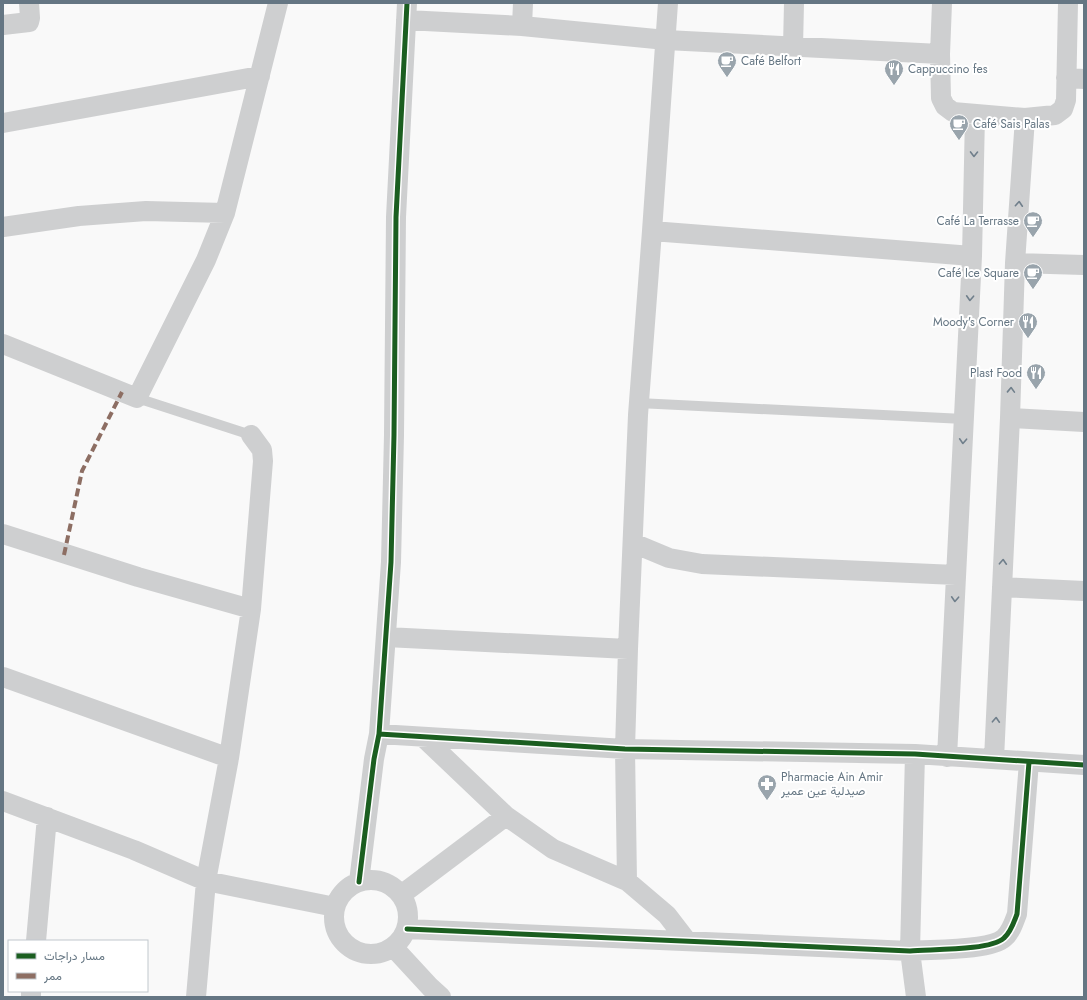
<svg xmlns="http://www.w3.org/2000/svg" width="1087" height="1000" viewBox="0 0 1087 1000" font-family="Jost,Vazirmatn,sans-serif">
	<rect width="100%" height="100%" fill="#f9f9f9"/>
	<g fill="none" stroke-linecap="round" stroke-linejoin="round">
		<!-- lane -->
		<path stroke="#cecfd0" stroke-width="10" d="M137 398 251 435
			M638 403 964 419"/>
		<!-- street -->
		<path stroke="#cecfd0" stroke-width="20" d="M668 3 652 231 972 256
			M942 3 940 54 941 98 945 106 953 112 1025 118 1055 115 1063 109 1066 100 1068 3
			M406 20 522 26 666 40 940 54
			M3 25 29 22 30 18 29 3
			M522 26 523 3
			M793 47 794 3
			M1066 78 1084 79
			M3 123 260 76
			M3 227 79 216 146 211 225 213
			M1015 263 1084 265
			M3 344 137 398 206 260 225 213 278 3
			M1010 418 1084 422
			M3 534 138 577 251 609
			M633 543 669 558 702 564 956 575
			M1002 587 1084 591
			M386 637 628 649
			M3 677 229 758
			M379 734 391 562 394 435 396 217 407 3
			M423 737 506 816
			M915 754 910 951 916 997
			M947 757 972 256 975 115
			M994 759 1010 418 1015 263 1025 118
			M3 801 134 850 206 881 335 907
			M334 917a37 37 0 1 1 74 0a37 37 0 1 1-74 0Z
			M627 881 625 749 628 649 638 415 652 231
			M359 882 374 759 379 734 625 749 915 754 1084 765
			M401 895 506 816 553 849 627 881 667 915 687 941
			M407 929 910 951C930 949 990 951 1004 938 1011 932 1014 922 1017 914L1029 762
			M36 941 47 817
			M394 948 430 987 441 997
			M31 997V991
			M196 997 206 881 229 758 251 609 263 461 262 450 251 435"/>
		<!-- quiet -->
		<path stroke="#8d6e63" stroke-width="4" stroke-dasharray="8 4" stroke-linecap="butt" d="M64 555 82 471 122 392"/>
		<defs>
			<path id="cycleway" d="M379 734 391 562 394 435 396 217 407 3
				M359 882 374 759 379 734 625 749 915 754 1084 765
				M407 929 910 951C930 949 990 951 1004 938 1011 932 1014 922 1017 914L1029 762"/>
		</defs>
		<!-- cycleway casing -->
		<use href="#cycleway" stroke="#fff" stroke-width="8"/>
		<!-- cycleway -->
		<use href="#cycleway" stroke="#1b5e20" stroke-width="5"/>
	</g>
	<!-- one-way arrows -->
	<defs><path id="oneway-chevron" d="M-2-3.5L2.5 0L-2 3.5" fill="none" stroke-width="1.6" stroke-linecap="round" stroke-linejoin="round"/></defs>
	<g stroke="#707f8b">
		<use href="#oneway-chevron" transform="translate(974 154) rotate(91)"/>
		<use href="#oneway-chevron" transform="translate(1019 204) rotate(-86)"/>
		<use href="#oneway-chevron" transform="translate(970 298) rotate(93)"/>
		<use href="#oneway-chevron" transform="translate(1011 390) rotate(-88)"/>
		<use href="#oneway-chevron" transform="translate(963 441) rotate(93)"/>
		<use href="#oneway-chevron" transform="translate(1003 562) rotate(-87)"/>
		<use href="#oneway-chevron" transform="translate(955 599) rotate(93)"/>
		<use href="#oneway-chevron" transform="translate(996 720) rotate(-87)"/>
	</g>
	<!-- icons -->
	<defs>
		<symbol id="cafe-pin" viewBox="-11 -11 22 30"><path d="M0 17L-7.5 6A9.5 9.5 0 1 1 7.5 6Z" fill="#99a4ac" stroke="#fff"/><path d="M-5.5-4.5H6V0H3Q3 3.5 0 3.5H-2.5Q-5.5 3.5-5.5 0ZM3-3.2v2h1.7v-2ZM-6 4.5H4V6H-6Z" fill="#fff"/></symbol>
		<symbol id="restaurant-pin" viewBox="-11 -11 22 30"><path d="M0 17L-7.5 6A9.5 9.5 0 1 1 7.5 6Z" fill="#99a4ac" stroke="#fff"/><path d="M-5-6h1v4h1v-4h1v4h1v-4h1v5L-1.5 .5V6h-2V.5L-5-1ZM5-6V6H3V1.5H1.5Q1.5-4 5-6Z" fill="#fff"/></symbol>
		<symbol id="pharmacy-pin" viewBox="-11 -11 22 30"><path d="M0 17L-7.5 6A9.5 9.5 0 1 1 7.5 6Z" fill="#99a4ac" stroke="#fff"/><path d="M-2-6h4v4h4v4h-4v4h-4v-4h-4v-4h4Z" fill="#fff"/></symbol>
	</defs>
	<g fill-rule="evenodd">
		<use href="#cafe-pin" x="716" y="50" width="22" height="30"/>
		<use href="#restaurant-pin" x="883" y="58" width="22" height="30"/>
		<use href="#cafe-pin" x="948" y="113" width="22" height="30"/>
		<use href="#cafe-pin" x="1022" y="210" width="22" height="30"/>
		<use href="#cafe-pin" x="1022" y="262" width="22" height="30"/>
		<use href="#restaurant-pin" x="1017" y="311" width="22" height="30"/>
		<use href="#restaurant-pin" x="1025" y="362" width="22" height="30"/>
		<use href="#pharmacy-pin" x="756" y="773" width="22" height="30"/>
	</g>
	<g text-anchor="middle" stroke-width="4" stroke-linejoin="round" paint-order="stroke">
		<!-- poi labels -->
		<g font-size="12" fill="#657683" stroke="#fff" text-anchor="start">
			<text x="741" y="65">Café Belfort</text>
			<text x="908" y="73">Cappuccino fes</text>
			<text x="973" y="128">Café Sais Palas</text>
			<text x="1019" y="225" text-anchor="end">Café La Terrasse</text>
			<text x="1019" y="277" text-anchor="end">Café Ice Square</text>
			<text x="1014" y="326" text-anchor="end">Moody's Corner</text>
			<text x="1022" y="377" text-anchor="end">Plast Food</text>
			<text x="781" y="781">Pharmacie Ain Amir<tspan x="781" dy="14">صيدلية عين عمير</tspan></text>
		</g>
	</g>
	<!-- border -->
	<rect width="1087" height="1000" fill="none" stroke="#657683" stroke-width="8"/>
	<!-- legend -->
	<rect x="8" y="940" width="140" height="52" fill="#ffffff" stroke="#c1c8cd"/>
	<rect x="16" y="953" width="20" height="6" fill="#1b5e20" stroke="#c1c8cd"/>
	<text x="44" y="960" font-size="12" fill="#657683">مسار دراجات</text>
	<rect x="16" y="973" width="20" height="6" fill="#8d6e63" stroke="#c1c8cd"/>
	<text x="44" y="980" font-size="12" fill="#657683">ممر</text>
</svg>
